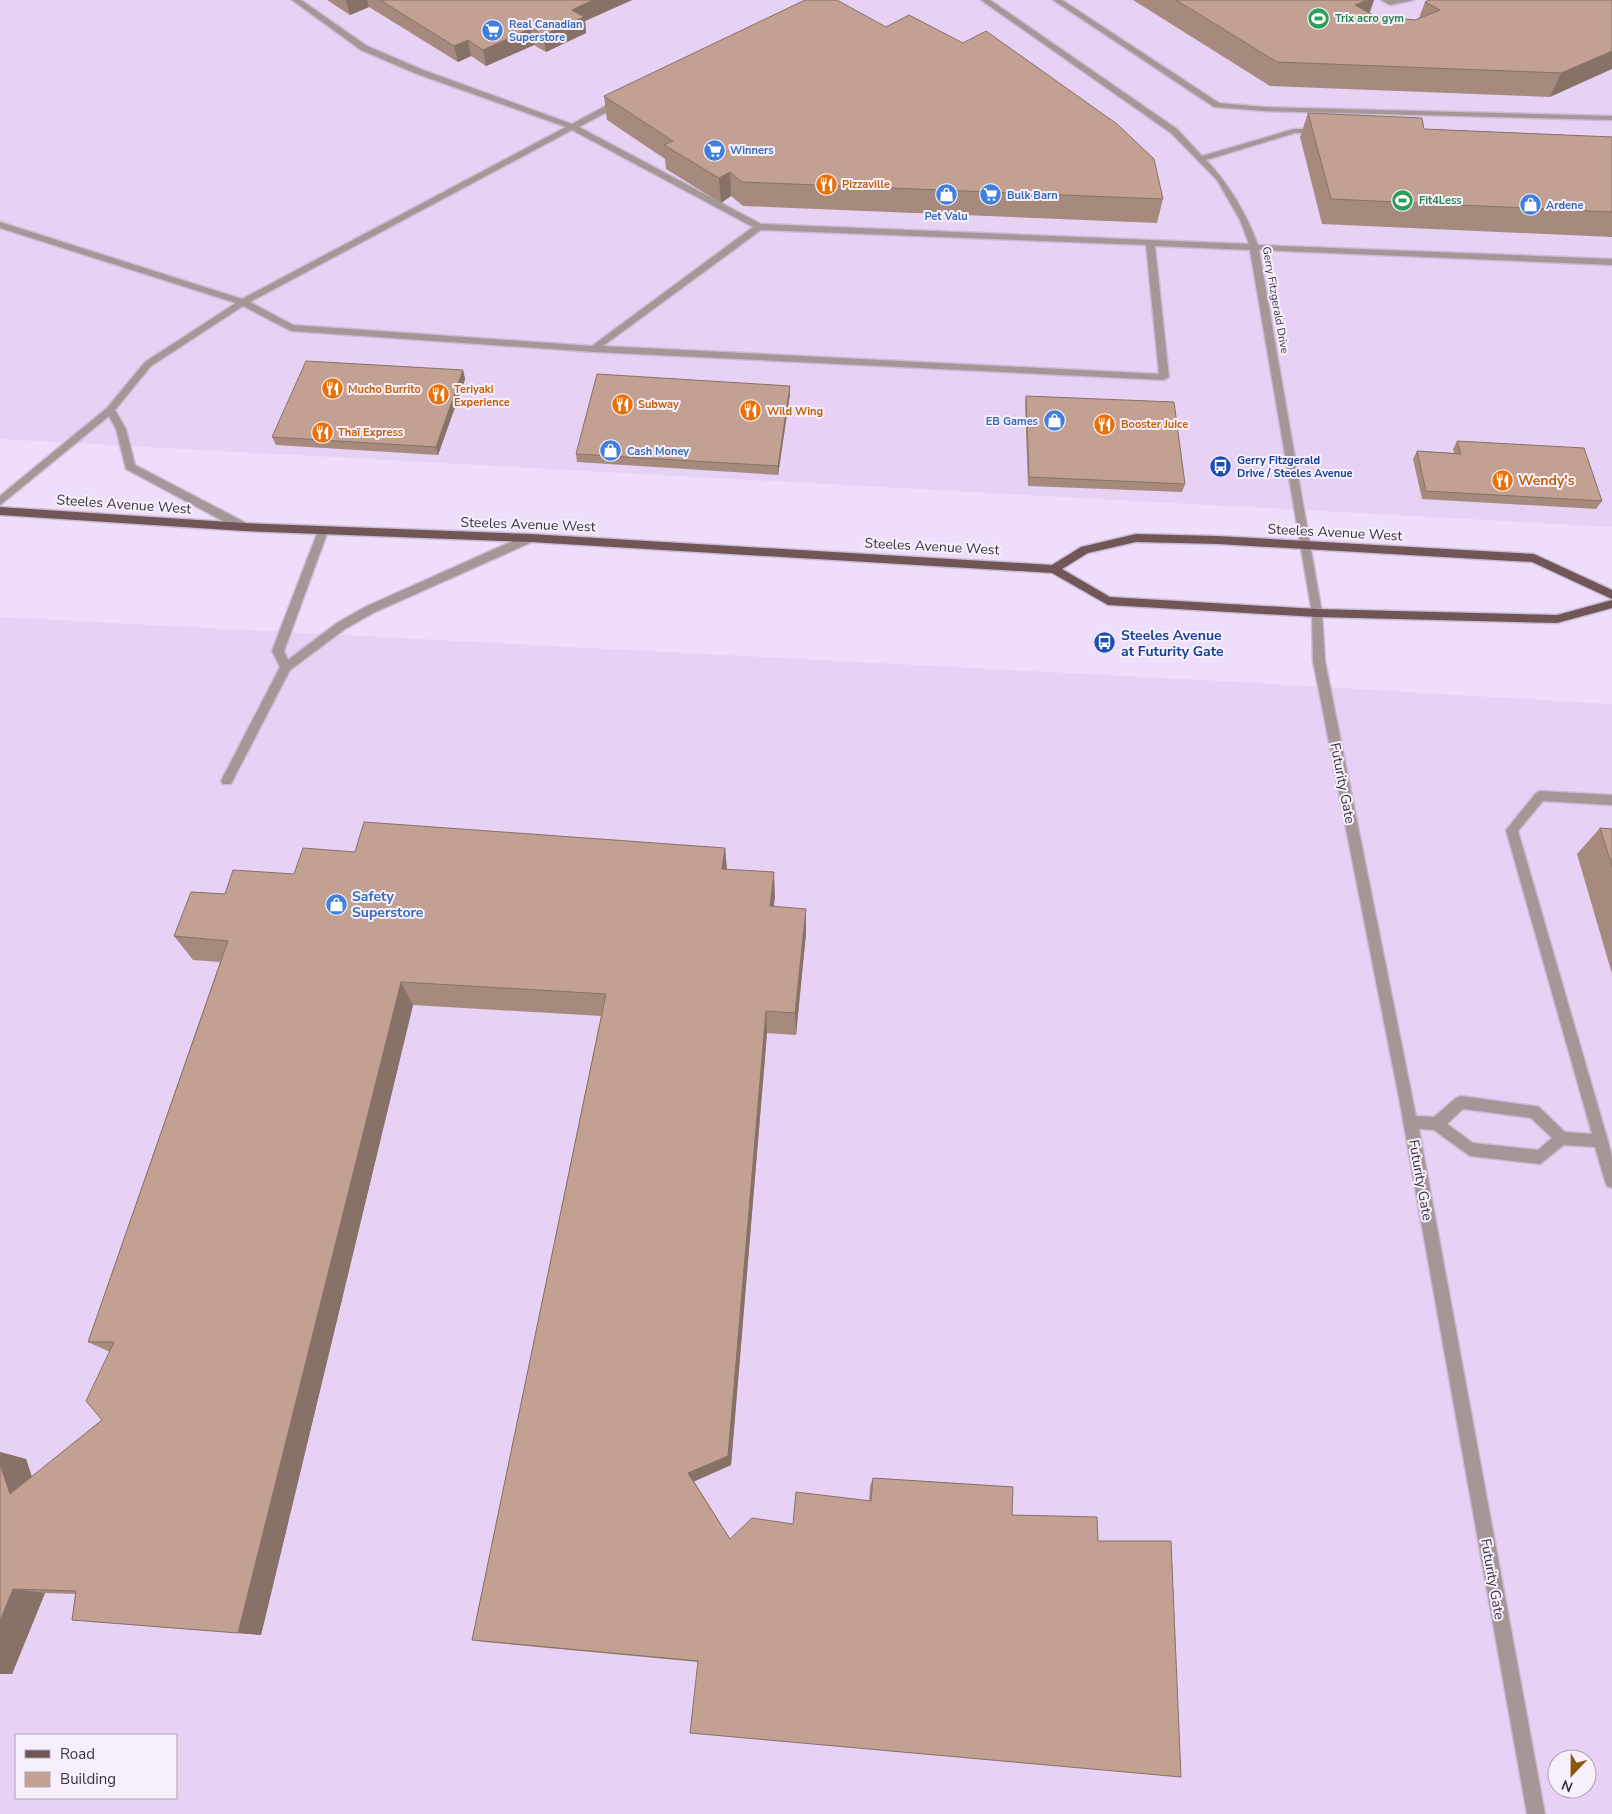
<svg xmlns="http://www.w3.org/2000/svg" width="1612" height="1814" viewBox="0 0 1612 1814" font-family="'Nunito Sans',sans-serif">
	<rect width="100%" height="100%" fill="#efdefb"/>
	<!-- built -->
	<path fill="#e7d2f6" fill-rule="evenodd" d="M0 0H1612V527L0 439Z
		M0 617 1259 683 1612 704V1814H0ZM16 1735H176V1798H16ZM1557 1759H1587V1789H1557Z"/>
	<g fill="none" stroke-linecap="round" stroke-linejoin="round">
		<defs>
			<path id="minor" d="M292 0H301L367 46 423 70 572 124 618 99H624V103L579 127 761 224 1249 244 1240 220 1217 180 1171 133 981 0H990L1177 129 1202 156 1294 129H1322V133H1295L1206 160C1230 185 1246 213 1258 245L1612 259V265L1259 250 1322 613 1325 661 1416 1116 1434 1117 1456 1098 1461 1096 1534 1106 1539 1107 1565 1132 1592 1134 1506 830 1536 793 1540 791 1612 795V805L1543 801 1518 831 1608 1141 1612 1157V1188L1607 1186 1605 1181 1595 1147 1564 1145 1540 1164 1470 1156 1434 1130 1419 1129 1545 1814H1527L1399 1098 1313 661 1312 613 1250 250 1155 246 1169 377 1164 380 594 352 291 331 243 306 151 366 115 410 126 429 135 465 248 524V530H240L126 469 116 429 109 416 0 505V496L107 408 145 362 236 303 0 228V222L242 299 566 127 417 74 361 50ZM572 130 753 227 592 346 293 325 250 302ZM761 230 1146 245 1159 374 603 346ZM1463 1109 1531 1118 1552 1138 1538 1150 1473 1143 1447 1124Z
				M1053 0H1062L1219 103 1264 107 1612 116V120L1264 111 1214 107Z
				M1381 0H1414L1390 5Z
				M323 527 328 531 284 651 288 660 337 623 365 607 526 535 530 534 535 538 534 541 373 613 345 629 290 670 231 784H223L221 781 280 667 272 651 318 531Z"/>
			<path id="major" d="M0 507 244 523 530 534 1052 565 1081 547 1136 534 1217 536 1534 554 1612 590V599L1532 562 1217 544 1136 542 1088 553 1062 569 1110 597 1317 609 1557 615 1612 600V608L1557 623 1317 617 1108 605 1052 573 530 542 244 531 0 515Z"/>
		</defs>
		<!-- minor casing -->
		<use href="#minor" stroke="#cbbcd5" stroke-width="3"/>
		<!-- major casing -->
		<use href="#major" stroke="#cbbcd5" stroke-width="3"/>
		<!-- minor -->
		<use href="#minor" fill="#a79697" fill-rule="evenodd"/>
		<!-- major -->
		<use href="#major" fill="#725657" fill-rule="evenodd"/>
	</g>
	<!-- wall -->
	<path fill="#a78a7e" d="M327 0H632L585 21 586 33 546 52 534 45 486 66 471 56 458 62 369 7 350 15Z
		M1133 0H1374L1369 13 1375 16 1415 20 1419 18 1425 2 1612 0 1550 97 1270 86Z
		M604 96 1163 199 1157 223 743 206 731 196 721 203 666 169 665 159 607 120Z
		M1308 113 1424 129 1612 137V237L1322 224 1300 137Z
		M463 370 465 379 438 455 276 445 272 437Z
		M790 394 778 475 577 462 576 454Z
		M1026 396 1185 484 1182 492 1028 486 1025 404Z
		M1457 441 1602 501 1596 509 1422 499 1413 459 1417 451 1454 453 1453 449Z
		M1600 828 1612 829V974L1577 854Z
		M725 848 727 869 775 897 773 907 806 933 796 1035 767 1033 731 1465 694 1481 730 1539 793 1524 869 1501 870 1486 873 1478 1013 1487 698 1662 485 1642 472 1640 601 1016 413 1005 261 1635 72 1620 76 1594 45 1593 12 1674H0V1452L26 1459 32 1477 102 1420 110 1352 88 1342 220 962 193 960 174 936 225 894 294 874 355 852Z"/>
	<!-- shaded-wall -->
	<path fill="#887167" d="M346 0H367L369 7 350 15Z
		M593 0H632L585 21 586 33 546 52 543 35 572 10Z
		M1367 0H1374L1367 21 1355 5Z
		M531 28 534 45 486 66 483 50Z
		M468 40 471 56 458 62 454 46Z
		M1612 51V69L1550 97 1561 73Z
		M730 172 731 196 721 203 719 178Z
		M463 370 465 379 438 455 436 447Z
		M790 386V394L778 475V466Z
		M725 848 727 873 722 869Z
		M774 872 775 897 771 930 770 906Z
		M806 909V933L796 1035 795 1013Z
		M401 982 413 1005 261 1635 238 1633Z
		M766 1011 767 1033 731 1465 693 1482 688 1473Z
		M0 1452 26 1459 40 1502 10 1494 0 1464Z
		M13 1589 45 1593 12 1674H0V1621Z"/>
	<!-- building -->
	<path fill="#c2a193" stroke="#887167" d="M380 0H593L572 10 584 17 543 35 531 28 483 50 468 40 454 46Z
		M805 0H837L886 27 909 15 963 43 986 31 1117 124 1154 159 1163 199 742 182 730 172 719 178 664 145 673 141 604 96Z
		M1176 0H1367L1355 5 1375 16 1415 20 1440 10 1425 2 1429 0H1612V51L1561 73 1277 62Z
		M1308 113 1422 118 1424 129 1612 137V212L1331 199Z
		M306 361 463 370 436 447 272 437Z
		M597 374 790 386 778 466 576 454Z
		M1026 396 1174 402 1185 484 1029 477Z
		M1457 441 1584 448 1602 501 1426 491 1417 451 1461 454Z
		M364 822 725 848 722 869 774 872 770 906 806 909 795 1013 766 1011 728 1456 688 1473 730 1539 752 1518 793 1524 796 1492 871 1501 873 1478 1013 1487 1012 1515 1097 1517 1098 1541H1171L1181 1777 690 1733 698 1661 472 1640 606 994 401 982 238 1633 72 1620 76 1591 13 1589 0 1621V1464L10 1494 102 1420 86 1401 114 1342H88L228 941 174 936 191 892 225 894 233 870 294 874 303 848 355 852Z
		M1600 828 1612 829V866Z"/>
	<!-- icons -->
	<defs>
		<symbol id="stadium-disc" viewBox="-11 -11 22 22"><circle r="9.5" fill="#2e9e5b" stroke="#f7f0fc"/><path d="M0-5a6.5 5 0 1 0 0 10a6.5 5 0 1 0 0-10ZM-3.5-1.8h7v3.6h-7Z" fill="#fff"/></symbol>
		<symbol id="supermarket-disc" viewBox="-11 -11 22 22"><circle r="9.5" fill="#3f7fe0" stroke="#f7f0fc"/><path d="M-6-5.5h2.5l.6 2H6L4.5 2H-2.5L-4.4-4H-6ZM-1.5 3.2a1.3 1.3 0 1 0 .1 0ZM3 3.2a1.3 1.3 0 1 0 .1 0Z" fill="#fff"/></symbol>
		<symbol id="restaurant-disc" viewBox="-11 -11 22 22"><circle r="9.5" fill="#e8710a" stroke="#f7f0fc"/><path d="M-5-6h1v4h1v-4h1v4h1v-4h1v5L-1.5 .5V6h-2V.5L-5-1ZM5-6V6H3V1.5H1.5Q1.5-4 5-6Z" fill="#fff"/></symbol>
		<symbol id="shop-disc" viewBox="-11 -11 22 22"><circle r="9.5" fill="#3f7fe0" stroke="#f7f0fc"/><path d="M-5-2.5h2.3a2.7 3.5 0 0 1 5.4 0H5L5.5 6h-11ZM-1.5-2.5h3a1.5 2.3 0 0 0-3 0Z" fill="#fff"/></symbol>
		<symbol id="bus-disc" viewBox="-11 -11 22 22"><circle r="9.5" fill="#1a4fb4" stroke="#f7f0fc"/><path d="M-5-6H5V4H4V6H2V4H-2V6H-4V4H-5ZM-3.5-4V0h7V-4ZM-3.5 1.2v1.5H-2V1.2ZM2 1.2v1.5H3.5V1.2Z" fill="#fff"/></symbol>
	</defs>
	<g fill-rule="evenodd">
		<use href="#stadium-disc" x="1306" y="6" width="25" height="25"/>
		<use href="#supermarket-disc" x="480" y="18" width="25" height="25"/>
		<use href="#supermarket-disc" x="702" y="138" width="25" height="25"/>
		<use href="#restaurant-disc" x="814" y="172" width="25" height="25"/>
		<use href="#shop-disc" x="934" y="182" width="25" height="25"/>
		<use href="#supermarket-disc" x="978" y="182" width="25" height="25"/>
		<use href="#stadium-disc" x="1390" y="188" width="25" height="25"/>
		<use href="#shop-disc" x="1518" y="192" width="25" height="25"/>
		<use href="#restaurant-disc" x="320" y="376" width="25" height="25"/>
		<use href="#restaurant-disc" x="426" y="382" width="25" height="25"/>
		<use href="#restaurant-disc" x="610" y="392" width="25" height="25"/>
		<use href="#restaurant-disc" x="738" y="398" width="25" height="25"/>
		<use href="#shop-disc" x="1042" y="408" width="25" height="25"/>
		<use href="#restaurant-disc" x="1092" y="412" width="25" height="25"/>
		<use href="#restaurant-disc" x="310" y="420" width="25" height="25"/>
		<use href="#shop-disc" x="598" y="438" width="25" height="25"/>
		<use href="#bus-disc" x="1208" y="454" width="25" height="25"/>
		<use href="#restaurant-disc" x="1490" y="468" width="25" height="25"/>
		<use href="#bus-disc" x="1092" y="630" width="25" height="25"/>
		<use href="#shop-disc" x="324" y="892" width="25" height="25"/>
	</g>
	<g text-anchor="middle" stroke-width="4" stroke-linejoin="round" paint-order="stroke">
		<!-- far-leisure labels -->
		<g font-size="11" font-weight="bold" fill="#27864d" stroke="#f7f0fc" text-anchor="start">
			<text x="1335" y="22">Trix acro gym</text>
			<text x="1419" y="204">Fit4Less</text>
		</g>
		<!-- far-shop labels -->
		<g font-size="11" font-weight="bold" fill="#366cbe" stroke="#f7f0fc" text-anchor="start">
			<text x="509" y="28">Real Canadian<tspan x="509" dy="13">Superstore</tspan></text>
			<text x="730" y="154">Winners</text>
			<text x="1007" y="199">Bulk Barn</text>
			<text x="1546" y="209">Ardene</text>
			<text x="946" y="220" text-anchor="middle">Pet Valu</text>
			<text x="1038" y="425" text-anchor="end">EB Games</text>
			<text x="627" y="455">Cash Money</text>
		</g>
		<!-- far-food labels -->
		<g font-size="11" font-weight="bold" fill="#c56008" stroke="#f7f0fc" text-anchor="start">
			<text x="842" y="188">Pizzaville</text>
			<text x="348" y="393">Mucho Burrito</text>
			<text x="454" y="393">Teriyaki<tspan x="454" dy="13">Experience</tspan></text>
			<text x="638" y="408">Subway</text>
			<text x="767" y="415">Wild Wing</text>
			<text x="1121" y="428">Booster Juice</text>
			<text x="338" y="436">Thaï Express</text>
		</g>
		<!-- far-street labels -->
		<g font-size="11" fill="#39323e" stroke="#f7f0fc">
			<text transform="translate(1276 300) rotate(80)" y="4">Gerry Fitzgerald Drive</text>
		</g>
		<!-- far-transit labels -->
		<g font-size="11" font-weight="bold" fill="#164399" stroke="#f7f0fc" text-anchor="start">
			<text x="1237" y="464">Gerry Fitzgerald<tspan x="1237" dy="13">Drive / Steeles Avenue</tspan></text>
		</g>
		<!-- food labels -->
		<g font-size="14" font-weight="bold" fill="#c56008" stroke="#f7f0fc" text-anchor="start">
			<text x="1518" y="485">Wendy's</text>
		</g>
		<!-- street labels -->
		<g font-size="14" fill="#39323e" stroke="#f7f0fc">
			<text transform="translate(124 504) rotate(4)" y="5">Steeles Avenue West</text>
			<text transform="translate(528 524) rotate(2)" y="5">Steeles Avenue West</text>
			<text transform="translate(1335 532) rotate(3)" y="5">Steeles Avenue West</text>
			<text transform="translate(932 546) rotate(3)" y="5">Steeles Avenue West</text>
			<text transform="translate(1343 783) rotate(79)" y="5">Futurity Gate</text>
			<text transform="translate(1421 1180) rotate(80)" y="5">Futurity Gate</text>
			<text transform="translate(1493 1579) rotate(80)" y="5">Futurity Gate</text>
		</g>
		<!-- transit labels -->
		<g font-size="14" font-weight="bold" fill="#164399" stroke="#f7f0fc" text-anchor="start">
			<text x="1121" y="640">Steeles Avenue<tspan x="1121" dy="16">at Futurity Gate</tspan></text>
		</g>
		<!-- shop labels -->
		<g font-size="14" font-weight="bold" fill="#366cbe" stroke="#f7f0fc" text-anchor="start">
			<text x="352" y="901">Safety<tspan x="352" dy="16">Superstore</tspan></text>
		</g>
	</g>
	<!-- legend -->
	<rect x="15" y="1734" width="162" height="65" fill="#f7f0fc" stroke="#aba4b0"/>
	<rect x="25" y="1750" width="25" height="8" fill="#725657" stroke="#aba4b0"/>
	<text x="60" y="1759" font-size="15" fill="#39323e">Road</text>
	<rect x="25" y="1772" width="25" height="15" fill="#c2a193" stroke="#aba4b0"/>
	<text x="60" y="1784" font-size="15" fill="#39323e">Building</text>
	<!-- north arrow -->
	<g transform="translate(1572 1774) rotate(202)"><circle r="24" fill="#f7f0fc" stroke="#aba4b0"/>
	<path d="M0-4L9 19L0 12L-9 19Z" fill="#8e550f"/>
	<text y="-8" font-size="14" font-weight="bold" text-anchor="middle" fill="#39323e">N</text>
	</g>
</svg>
